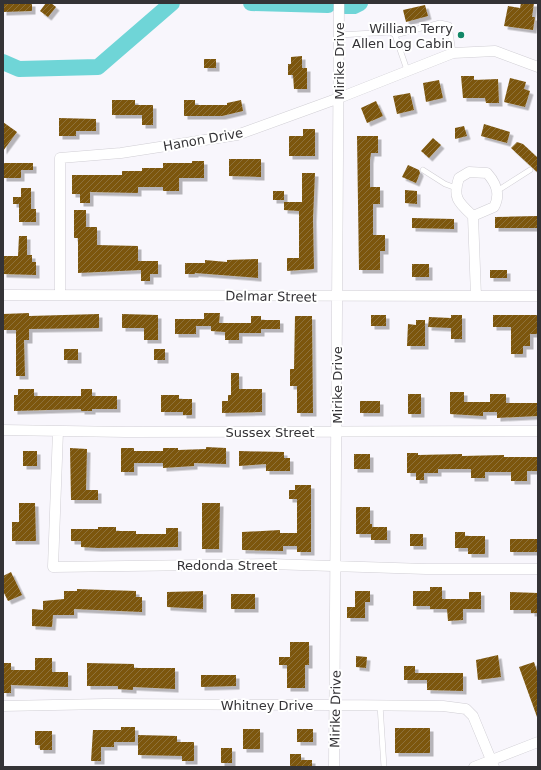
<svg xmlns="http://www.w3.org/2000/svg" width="541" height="770" viewBox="0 0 541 770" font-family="'DejaVu Sans',sans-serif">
	<defs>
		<pattern id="building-hatch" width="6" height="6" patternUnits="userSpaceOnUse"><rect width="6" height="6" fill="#7c560e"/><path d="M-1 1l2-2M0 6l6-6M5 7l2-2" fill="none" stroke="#8e713b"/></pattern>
		<filter id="shadow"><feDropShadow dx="3.5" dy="3.5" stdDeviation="0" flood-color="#0004"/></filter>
	</defs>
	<rect width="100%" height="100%" fill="#f8f6fc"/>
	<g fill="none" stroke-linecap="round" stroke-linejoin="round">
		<!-- river -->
		<path stroke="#6fd5d7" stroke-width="16" d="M251 3 328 5
			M345 6H354L360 3
			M3 62 19 69 98 67 172 3"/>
	</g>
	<!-- building -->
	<path fill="url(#building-hatch)" filter="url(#shadow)" d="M3 3H32V11L3 12Z
		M46 3H51L56 7 48 17 40 11Z
		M521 3H534L532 17H535L533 30 504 26 508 6 520 8Z
		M425 5 428 16 406 22 403 10Z
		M302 56V68H307V89H294L293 75H288V64H291V57Z
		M204 59H216V68H204Z
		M461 76H474V80L498 79 499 103H486L485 98H463Z
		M510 78 526 82 524 89 530 91 525 107 504 102Z
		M439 80 443 98 426 102 423 83Z
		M410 93 414 110 397 114 393 96Z
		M112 100H135V105H153V125H142V115H112Z
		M184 100H195V105H227V103L241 100 243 111 222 116H184Z
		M376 101 383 116 367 123 361 108Z
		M59 118 96 119V131H76V136H59Z
		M3 122 17 132 3 151Z
		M484 124 510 132 507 143 481 136Z
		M464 126 467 136 455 139V128Z
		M303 129H315V156H289V136H303Z
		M357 136H378V153H371L370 160V187H380V204H373V235H385V251H380V270H359Z
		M433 138 441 145 429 158 421 151Z
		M517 142 523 144 538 158V173L511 148Z
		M229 159H261V177L229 176Z
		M192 161H204V178H179V191H163V187H138V193L90 192V203H80V194H72V175H122V171H142V168H163V163H192Z
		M3 163H33V170H21V178H3Z
		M408 165 419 170 420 173 416 183 402 177Z
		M302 173H315L313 219 314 269 287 271V258H299V211L284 210V202H302Z
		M21 188H31V209H36V222H19V204H13V197H21Z
		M405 190 417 191V204L405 203Z
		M273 191H284V200H273Z
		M74 210H86V227H97V245L138 246V261H158V274H150V281H141V270L78 273V238H74Z
		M538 216V228H495V217Z
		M412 218 454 219V229L412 228Z
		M19 236H27V255H32V262H36V275L3 274V256H18Z
		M258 259V278L195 273V274H185V263H205V260L227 262V260Z
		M412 264H429V277H412Z
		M490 270H507V278H490Z
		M29 313V316L99 314V328L29 329V340H24L25 376H16V330H3V314Z
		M204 313H220L219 323H251V316H261V320H280V329H261V333H239V340H225V332L211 331V326H196V334H175V319H204Z
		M122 314 158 315V340H144V328H122Z
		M371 315H386V326H371Z
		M451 315H462V339H451V328L428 327 429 317 451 318Z
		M493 315H538V334H530V346H523V354H511V327H493Z
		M295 316H312L313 413H297V386H290V369H294Z
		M416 320H425V346H407L408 324 416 325Z
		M64 349H78V360H64Z
		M154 349H165V360H154Z
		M231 373H239V389H262V412L222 413V401H228V395H231Z
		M18 389H34V396H81V389H92V396H117V409H92V411H81V409L14 411V395H18Z
		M450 392H464V402H490V394H506V403H538V416L497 418V412H483V416L450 414Z
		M408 394H421V414H408Z
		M161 395H179V399H192V415H183V412H161Z
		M360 401H380V413H360Z
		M206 447 226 448V464L194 463V466L163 468V463H134V472H121V448H134V451H163V448H178V450L206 449Z
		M70 448 87 449 86 490H98V500H71Z
		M23 451H37V466H23Z
		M239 451 284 452V458H290V471H266V464L239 466Z
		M407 453H418V455L462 454V456L504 455V457H538V471H527V481H511V472H485V478H471V469H438V473H424V480H416V473H407Z
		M354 454H370V469H354Z
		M295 485H311V552H297V546H283V551L242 550V532L280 530V533H297V499H289V490H295Z
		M19 503H35L36 541H12V522H19Z
		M202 503H220L219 549H202Z
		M356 507H370V524H372V527H387V540H371V534H356Z
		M98 527H116V531H136V534H166V528H178V547L98 548 81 547V541H71V529H98Z
		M455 532H465V536H485V554H468V548H455Z
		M410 534H423V546H410Z
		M510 539H538V552H510Z
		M11 572 22 595 8 601 3 591V576Z
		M430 587H442V599H469V592H481V609H463V620L448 621 447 609H430V606H413V591H430Z
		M77 589 136 591V597H142V612L74 609V615H53L52 627 32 626V609L43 610V601L64 599V591H77Z
		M203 591V609L167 607V592Z
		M355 591H370V602H365V618H347V607H355Z
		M510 592 538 593V613H531V610H510Z
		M231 594H255V609H231Z
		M290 642H309V665H305V688H287V665H279V657H290Z
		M498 655 501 677 478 680 476 660Z
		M356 656 367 657 366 668 356 667Z
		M35 658H52V672H68V687L11 685V693H3V663H11V670H35Z
		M534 662 538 674 537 717 519 667Z
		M87 663 134 664V668H175V689L133 687V690L118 689V686H87Z
		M404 666H415V673H463V691L427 690V680H404Z
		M201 675H236V686L201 687Z
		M121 727H135V742H114V747H101V761H91L93 730H121Z
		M395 728H430V753H395Z
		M243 729H260V749H243Z
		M297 729H313V742H297Z
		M35 731H52V750H40V745H35Z
		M138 735 177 736V742H194V761H182V756L138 755Z
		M221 748H232V763H221Z
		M290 754H301V760H312V767H290Z"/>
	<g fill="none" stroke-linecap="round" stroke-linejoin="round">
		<defs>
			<path id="lane" d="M339 35 391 32 395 35 407 70
				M395 35 440 23 449 25 453 53
				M423 170 445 184 456 188
				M497 191 530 170
				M380 705 384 767"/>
			<path id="street" d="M469 172 487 173C496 183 501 194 494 207L473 216C459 203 452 198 459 178Z
				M473 216 476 296
				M60 294V158L121 153 237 135 339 98 453 53 495 51 538 67
				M3 295 538 296
				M3 430 126 432 538 431
				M58 431 53 567 270 564 426 569H538
				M3 706 105 704 335 705 443 706 466 709 473 716 494 767
				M334 767 339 3
				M474 767 538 742"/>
		</defs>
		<!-- lane casing -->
		<use href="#lane" stroke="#d0ced4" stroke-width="6"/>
		<!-- street casing -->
		<use href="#street" stroke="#d0ced4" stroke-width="11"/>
		<!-- lane -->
		<use href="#lane" stroke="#fff" stroke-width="5"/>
		<!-- street -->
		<use href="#street" stroke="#fff" stroke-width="10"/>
	</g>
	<!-- markers -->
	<circle fill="#138868" stroke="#fff" stroke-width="1.5" cx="461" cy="35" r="4"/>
	<g text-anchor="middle" stroke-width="4" stroke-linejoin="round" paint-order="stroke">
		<!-- poi labels -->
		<g font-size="13" fill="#343336" stroke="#fff" text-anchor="end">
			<text x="453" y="33">William Terry<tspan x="453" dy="15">Allen Log Cabin</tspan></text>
		</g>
		<!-- street labels -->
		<g font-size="13" fill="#343336" stroke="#fff">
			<text transform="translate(339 61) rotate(-90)" y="5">Mirike Drive</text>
			<text transform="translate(203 139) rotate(-10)" y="5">Hanon Drive</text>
			<text transform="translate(271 296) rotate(1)" y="5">Delmar Street</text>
			<text transform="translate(337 385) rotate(-90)" y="5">Mirike Drive</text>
			<text x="270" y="437">Sussex Street</text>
			<text x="227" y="570">Redonda Street</text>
			<text x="267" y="710">Whitney Drive</text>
			<text transform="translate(335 709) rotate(-89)" y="5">Mirike Drive</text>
		</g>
	</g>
	<!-- border -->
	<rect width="541" height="770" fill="none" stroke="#343336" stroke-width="8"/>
</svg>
